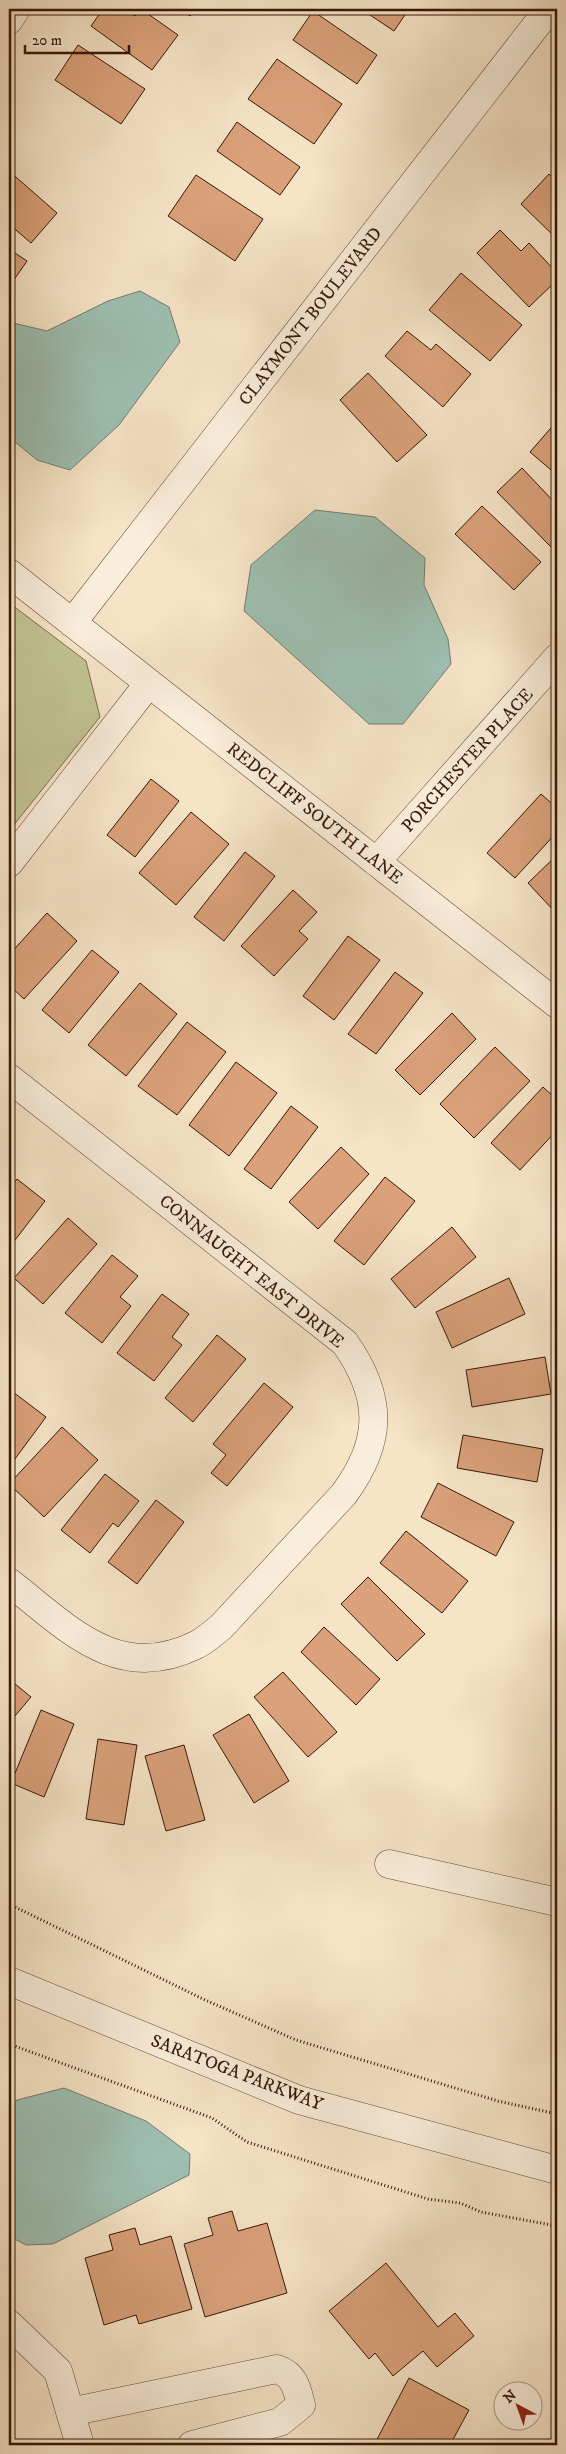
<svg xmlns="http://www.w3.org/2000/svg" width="566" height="2454" viewBox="0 0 566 2454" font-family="'IM FELL DW Pica',serif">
	<rect width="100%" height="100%" fill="#f6e4c7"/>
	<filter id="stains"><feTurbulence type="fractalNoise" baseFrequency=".004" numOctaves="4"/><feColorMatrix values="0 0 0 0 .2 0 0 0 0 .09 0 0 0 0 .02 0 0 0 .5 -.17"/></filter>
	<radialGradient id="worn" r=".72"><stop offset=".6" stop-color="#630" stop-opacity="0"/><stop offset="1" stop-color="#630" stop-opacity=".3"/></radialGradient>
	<!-- green -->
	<path fill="#c1c392" stroke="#7c6d4c" d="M12 605 86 661 100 717 9 831V606Z"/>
	<!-- water -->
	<path fill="#9dbfb1" stroke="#747c6d" d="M140 291 169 307 180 342 119 425 70 470 37 460 9 437V322L47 331 108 301Z
		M315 510 375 517 425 558 424 585 448 639 451 664 403 724H369L244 611 251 565Z
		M64 2088 146 2121 190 2154 189 2175 53 2244 26 2245 9 2236V2111L17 2100Z"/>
	<!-- building -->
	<path fill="#daa17a" stroke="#361706" d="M103 9H125L135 16 141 9 178 35 152 70 91 26Z
		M180 9H196L190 16Z
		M361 9H409L394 31Z
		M313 11 377 55 357 84 293 40Z
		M78 45 145 89 121 124 55 80Z
		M277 59 342 104 314 144 248 99Z
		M237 122 300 167 280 195 217 151Z
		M9 171 57 213 31 243 9 224Z
		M549 174 557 182V239L521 204Z
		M196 175 263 219 235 261 168 216Z
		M500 230 521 251 529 243 557 273V280L529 307 477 253Z
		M9 249 27 261 9 287Z
		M461 273 522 325 490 361 429 310Z
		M407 331 431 350 436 344 471 374 443 407 385 356Z
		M368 373 427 435 397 462 340 400Z
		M557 421V475L530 452Z
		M522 468 557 505V541L551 547 497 492Z
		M482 506 541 562 514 590 455 534Z
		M151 779 179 801 135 857 107 835Z
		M541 794 557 808V832L515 878 487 853Z
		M191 812 229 844 176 905 139 873Z
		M245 852 275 876 224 941 194 917Z
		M557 855V907L554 911 528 883Z
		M293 890 317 912 299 931 308 939 274 976 241 946Z
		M47 913 77 941 24 999 9 985V955Z
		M348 936 380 960 334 1020 303 996Z
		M92 950 119 972 69 1033 42 1010Z
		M395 972 423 993 376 1054 348 1034Z
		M140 983 177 1014 126 1076 88 1045Z
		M452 1013 476 1039 420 1095 395 1070Z
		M187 1022 226 1052 177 1115 138 1086Z
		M495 1047 530 1081 474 1138 440 1104Z
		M236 1062 277 1093 229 1156 189 1125Z
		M543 1087 557 1100V1130L520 1170 491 1143Z
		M291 1106 318 1127 271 1189 244 1169Z
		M341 1147 369 1174 318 1229 289 1202Z
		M385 1177 415 1201 364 1265 334 1241Z
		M17 1179 45 1201 9 1248V1189Z
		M68 1218 97 1244 43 1304 14 1278Z
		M452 1227 476 1257 415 1308 391 1279Z
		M112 1255 138 1276 120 1297 131 1306 102 1343 65 1313Z
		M509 1278 525 1314 452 1348 436 1312Z
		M162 1294 189 1314 172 1337 182 1345 154 1381 117 1353Z
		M217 1335 246 1359 193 1422 165 1398Z
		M545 1357 551 1394 472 1407 466 1370Z
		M264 1383 293 1407 227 1486 211 1473 226 1455 213 1444Z
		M9 1389 46 1417 9 1467Z
		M62 1427 98 1460 44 1517 9 1484Z
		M463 1435 543 1449 537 1482 457 1468Z
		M105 1474 139 1501 118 1527 113 1523 90 1553 61 1530Z
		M438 1483 514 1522 496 1556 421 1517Z
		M156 1500 184 1522 137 1584 108 1562Z
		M406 1531 468 1581 442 1613 380 1563Z
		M368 1577 425 1634 397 1661 341 1604Z
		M324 1627 380 1679 356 1705 301 1652Z
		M283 1672 337 1732 308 1757 254 1697Z
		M9 1679 31 1697 9 1723Z
		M41 1710 74 1724 44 1797 11 1783Z
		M249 1714 289 1781 254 1803 213 1735Z
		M98 1739 137 1745 124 1825 86 1819Z
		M184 1745 205 1820 166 1831 145 1756Z
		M232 2211 238 2231 267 2223 287 2293 205 2317 184 2244 213 2235 208 2218Z
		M135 2228 140 2245 171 2236 192 2309 139 2324 136 2315 104 2325 85 2258 113 2250 109 2235Z
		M386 2263 438 2327 455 2313 474 2336 437 2367 423 2351 393 2376 375 2353 369 2359 329 2311Z
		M409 2378 469 2410 450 2445H374Z"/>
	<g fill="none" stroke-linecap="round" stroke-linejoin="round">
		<defs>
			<path id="minor" d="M9 20 16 9
				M9 573 557 1004
				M72 623 549 9
				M376 862 557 658
				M9 863 149 683
				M9 1078 345 1343C382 1396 384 1440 344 1494L221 1627C213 1633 205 1641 196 1645 117 1684 67 1627 9 1582
				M389 1864 557 1902
				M9 2324 58 2371 80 2445
				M70 2412 277 2369C295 2375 297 2389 301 2405L280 2422 192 2445"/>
			<path id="tertiary" d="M9 1981 299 2100 557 2170"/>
		</defs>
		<!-- minor casing -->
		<use href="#minor" stroke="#664a36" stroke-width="29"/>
		<!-- tertiary casing -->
		<use href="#tertiary" stroke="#664a36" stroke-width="29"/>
		<!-- path -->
		<path stroke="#361706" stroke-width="3" stroke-dasharray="1 2.5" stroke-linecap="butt" d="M9 1904 203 1999 296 2040 498 2101 557 2114
			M9 2044 212 2118 247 2142 428 2199 460 2203 481 2212 557 2226"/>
		<!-- minor -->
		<use href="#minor" stroke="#f9eddb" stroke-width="28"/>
		<!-- tertiary -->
		<use href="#tertiary" stroke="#f9eddb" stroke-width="28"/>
	</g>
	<g text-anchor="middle" stroke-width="5" stroke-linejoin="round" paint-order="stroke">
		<!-- street labels -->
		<g font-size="18" fill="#361706" stroke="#f9eddb">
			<text transform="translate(310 316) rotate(-52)" y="6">CLAYMONT BOULEVARD</text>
			<text transform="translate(467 760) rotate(-48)" y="6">PORCHESTER PLACE</text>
			<text transform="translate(315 813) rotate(38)" y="6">REDCLIFF SOUTH LANE</text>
			<text transform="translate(252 1271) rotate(39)" y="6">CONNAUGHT EAST DRIVE</text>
			<text transform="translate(237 2072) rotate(21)" y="6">SARATOGA PARKWAY</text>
		</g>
	</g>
	<!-- margin -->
	<rect width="566" height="2454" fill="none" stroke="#f6e4c7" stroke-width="30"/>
	<rect x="10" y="10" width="546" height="2434" fill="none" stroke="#361706" stroke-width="2.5"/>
	<rect x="15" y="15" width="536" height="2424" fill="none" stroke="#361706"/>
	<!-- north arrow -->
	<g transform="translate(518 2406) rotate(319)"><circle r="24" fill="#f9eddb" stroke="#ab9786"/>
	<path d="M0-4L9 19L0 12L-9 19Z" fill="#8f2418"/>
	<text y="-8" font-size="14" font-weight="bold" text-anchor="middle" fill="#361706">N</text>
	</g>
	<!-- scale -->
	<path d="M25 45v8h104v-8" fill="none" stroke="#361706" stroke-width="2.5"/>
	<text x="32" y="45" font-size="15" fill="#361706" stroke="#f9eddb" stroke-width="4" paint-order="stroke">20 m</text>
	<rect width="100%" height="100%" filter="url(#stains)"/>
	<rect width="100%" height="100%" fill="url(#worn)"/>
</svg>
